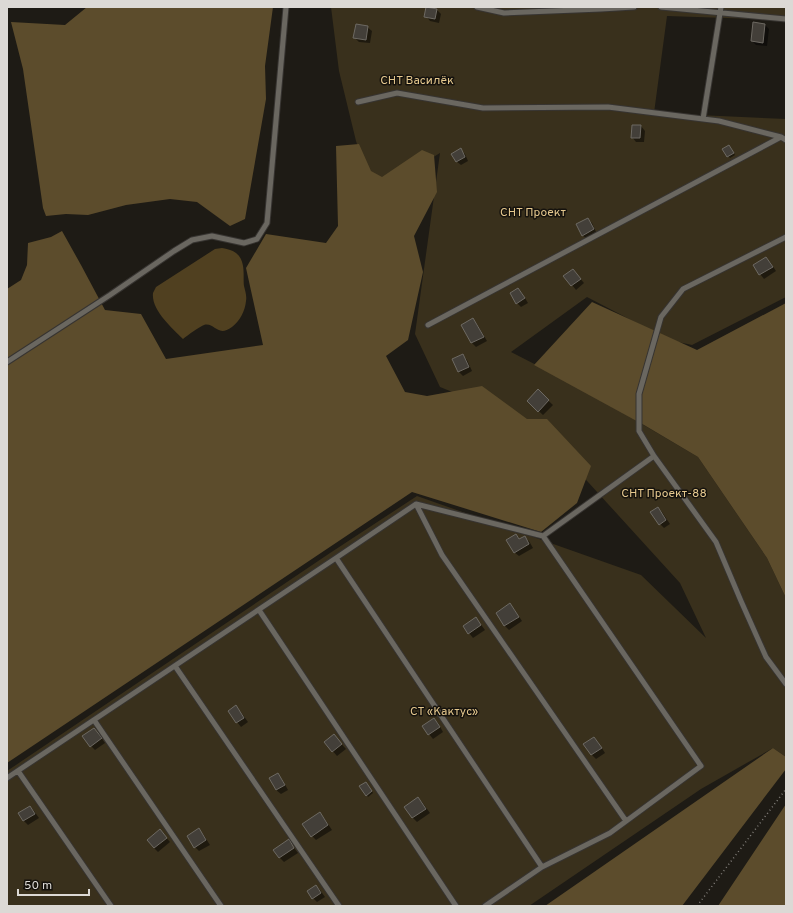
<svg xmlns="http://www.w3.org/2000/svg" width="793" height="913" viewBox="0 0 793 913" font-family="Overpass,sans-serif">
	<rect width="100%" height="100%" fill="#1e1b15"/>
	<!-- green -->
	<path fill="#39301c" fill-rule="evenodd" d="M331 7H786V20L667 16 654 113 786 119V297L692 345 669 340 653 395 642 424 698 457 767 558 786 598V757L773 748 701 789 529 906H7V771L330 553 417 496 641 575 706 638 680 583 537 426 440 387 415 334 440 153 373 194 356 141 339 71ZM587 297 652 331 628 412 511 352Z"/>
	<!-- forest -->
	<path fill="#5c4c2c" d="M87 7H273L265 66 266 99 245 219 230 226 197 202 170 199 126 205 88 215 66 214 46 216 43 208 23 69 11 22 65 25Z
		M359 144 371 171 382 177 422 150 434 155 437 192 414 236 423 272 408 340 386 356 405 392 427 396 482 386 527 419H547L591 466 577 503 541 532 412 492 7 763V289L21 280 27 265 28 243 51 237 62 231 81 265 105 310 141 314 166 359 263 345 246 268 266 234 326 243 338 226 336 146Z
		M592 302 697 350 786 303V598L767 558 698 457 644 425 534 365Z
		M773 748 786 757V769L682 906H545Z
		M786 804V906H718Z"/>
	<!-- water -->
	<path fill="#504020" d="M222 248C227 249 232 250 236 253 246 261 243 275 244 286 245 290 247 296 246 301 245 311 240 321 232 327 217 338 215 322 204 325 199 327 188 335 183 339 172 328 151 310 153 293 154 291 155 289 156 287L215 249Z"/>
	<!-- shadow -->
	<path fill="#0007" d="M437 10 441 14 439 23 430 21 426 16Z
		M765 25 769 29 767 46 756 45 752 41Z
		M367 27 372 31 370 43 359 42 354 37Z
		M641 126 645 131 644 142H636L632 137Z
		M729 146 735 155 730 158 724 150Z
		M460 150 465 154 468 161 461 165 456 161Z
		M587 219 592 223 597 234 587 239 582 235Z
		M766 258 770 262 776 271 764 279 760 274Z
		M573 270 584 283 576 290 572 285Z
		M518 289 522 293 528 303 521 307 517 303Z
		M473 319 477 324 487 341 476 347 472 343 462 325Z
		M463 356 467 360 472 371 463 376 459 372Z
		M538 391 553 405 543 415 528 401Z
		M658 508 662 512 670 524 664 528 660 524Z
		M516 535 520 539 524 537 529 541 533 548 519 556 514 552Z
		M510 605 514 609 522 621 509 630 505 626 497 613Z
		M476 618 485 630 473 638 469 633Z
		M236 707 240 711 248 722 241 727 237 722Z
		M434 719 438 723 443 732 433 739 429 734Z
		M98 733 105 743 95 750 91 746Z
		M594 738 598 742 605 753 596 759 592 755 585 744Z
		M338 740 346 749 337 756 325 742Z
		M278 775 282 779 288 790 281 794 276 790 270 779Z
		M368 785 373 793 368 797 367 795Z
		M418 798 422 802 430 813 417 822 413 818 405 807Z
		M30 807 34 811 39 818 28 825 24 821 19 814Z
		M320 813 324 818 332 830 316 840 312 836Z
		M198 829 203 834 210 845 199 851 195 847 188 836Z
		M164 835 170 842 158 852 154 848Z
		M288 840 298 853 284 862 280 858 275 850Z
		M316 886 320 890 325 897 317 902 313 898Z"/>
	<!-- building -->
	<path fill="#433f39" stroke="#6d6962" d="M426 7 437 9 435 19 424 17Z
		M753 22 765 24 763 43 751 41Z
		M356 24 368 26 366 40 353 38Z
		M632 125H641L640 138H631Z
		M729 145 734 153 727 157 722 149Z
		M461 148 465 157 456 162 451 154Z
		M588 218 594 229 582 236 576 224Z
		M766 257 773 267 759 275 753 265Z
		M573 269 581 279 571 286 563 276Z
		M518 288 525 298 516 304 510 293Z
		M473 318 484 337 471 343 461 325Z
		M463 354 469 367 458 372 452 359Z
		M538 389 549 400 538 412 527 401Z
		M658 507 666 520 659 525 650 512Z
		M516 534 519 539 525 536 529 544 514 553 506 540Z
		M510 603 519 617 504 626 496 613Z
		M476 617 481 625 468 634 463 626Z
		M236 705 244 718 236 723 228 711Z
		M434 718 440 727 428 735 422 726Z
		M94 728 102 738 90 747 82 736Z
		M334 734 342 744 332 752 324 742Z
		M594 737 602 748 591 755 583 744Z
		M278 773 285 785 276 790 269 778Z
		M366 782 372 791 366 796 359 786Z
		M418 797 426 809 412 818 404 807Z
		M30 806 35 814 23 821 18 813Z
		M320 812 328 825 311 837 302 824Z
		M199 828 206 840 194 848 187 836Z
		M160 829 167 838 154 848 147 840Z
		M289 839 294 848 279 858 273 850Z
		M316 885 321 893 312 899 307 891Z"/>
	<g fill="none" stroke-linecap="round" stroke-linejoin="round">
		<defs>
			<path id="lane" d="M477 7 504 13 601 9 634 7
				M661 7 786 19
				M358 102 397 93 483 108 608 107 719 121 781 137 786 140
				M703 119 721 7
				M786 237 683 289 661 317 639 394V431L654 456 716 542 741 601 766 657 786 684
				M428 325 781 137
				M7 362 110 295 174 251 192 240 212 236 244 243 257 239 267 223 286 7
				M416 504 442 555 626 821
				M543 536 654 456
				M336 558 542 867
				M259 610 456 906
				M175 666 339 906
				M94 720 221 906
				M18 771 111 906
				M7 778 336 558 416 504 543 536 701 766 610 833 542 867 485 906"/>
		</defs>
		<!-- lane casing -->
		<use href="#lane" stroke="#373431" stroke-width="7"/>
		<!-- path -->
		<path stroke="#817e79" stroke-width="1.5" stroke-dasharray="1 3" stroke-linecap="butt" d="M697 906 786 789"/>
		<!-- lane -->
		<use href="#lane" stroke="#6a6760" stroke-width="5"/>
	</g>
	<g text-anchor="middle" stroke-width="3" stroke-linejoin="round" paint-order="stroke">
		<!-- park labels -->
		<g font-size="12" fill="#e5c88e" stroke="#15120d">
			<text x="417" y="84">СНТ Василёк</text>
			<text x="533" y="216">СНТ Проект</text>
			<text x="664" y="497">СНТ Проект-88</text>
			<text x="444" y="715">СТ «Кактус»</text>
		</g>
	</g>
	<!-- border -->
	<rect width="793" height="913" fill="none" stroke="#dcd9d5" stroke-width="16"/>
	<!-- scale -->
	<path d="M18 889v6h71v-6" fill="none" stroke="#dcd9d5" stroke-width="2"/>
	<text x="24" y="889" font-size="12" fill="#dcd9d5" stroke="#15120d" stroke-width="3" paint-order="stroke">50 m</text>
</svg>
